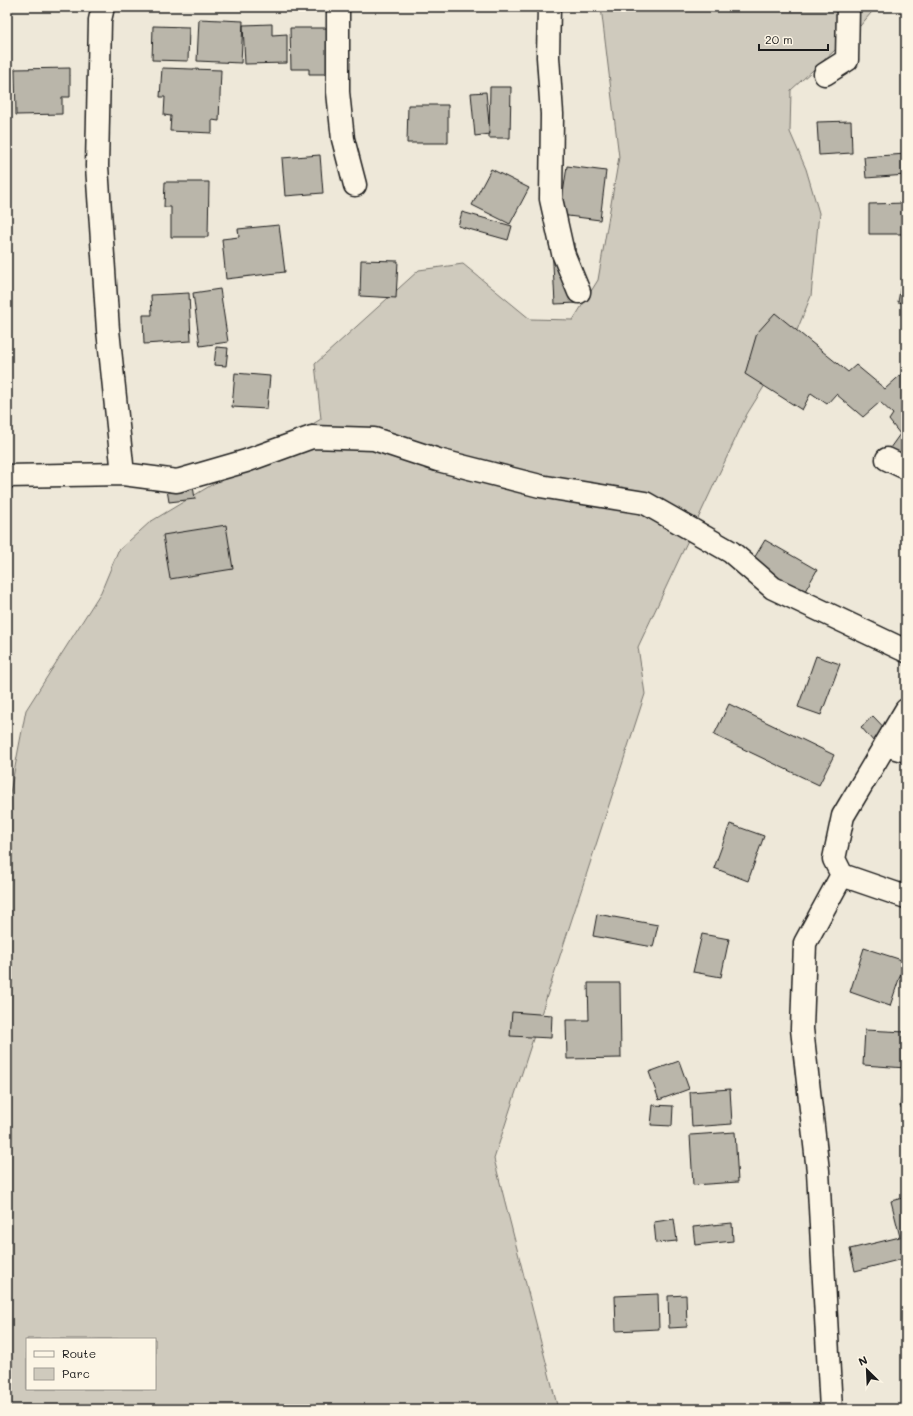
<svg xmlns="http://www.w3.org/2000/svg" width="913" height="1416" viewBox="0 0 913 1416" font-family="Mali,sans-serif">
	<rect width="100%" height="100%" fill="#eee8d9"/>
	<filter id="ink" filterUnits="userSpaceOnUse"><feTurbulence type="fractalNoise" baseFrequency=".025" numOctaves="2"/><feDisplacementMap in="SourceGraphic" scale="8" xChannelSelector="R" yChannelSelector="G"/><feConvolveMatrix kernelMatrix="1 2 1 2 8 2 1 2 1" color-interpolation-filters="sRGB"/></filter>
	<g filter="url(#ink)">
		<!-- green -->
		<path fill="#cfcabd" stroke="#76736c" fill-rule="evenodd" d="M601 7H876L855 32 791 90 790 132 806 169 819 213 811 296 793 340 747 414 638 647 645 694 494 1159 558 1409H7V801L9 798 26 710 101 592 118 551 150 522 321 419 315 364 419 270 463 264 530 319 573 320 598 280 619 157ZM27 1339H155V1389H27Z"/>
		<!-- building -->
		<path fill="#bab6aa" stroke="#1c1c1c" d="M199 19 243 21 241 63 197 61Z
			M272 24V35L287 34V63L245 64 243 25Z
			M153 26 189 27 188 61 152 60Z
			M290 28H338V74H309V69H291Z
			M70 68V97H62V114L16 115 15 69Z
			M162 68 221 70 219 121 212 120V133L170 131 171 116 164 115 165 97H160Z
			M490 87H511L510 138H489Z
			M486 92 490 134 475 136 471 93Z
			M408 105H448V143H407Z
			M851 121 852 153 819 155 817 122Z
			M906 154V175L866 178 864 157Z
			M320 155 323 193 285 196 282 158Z
			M567 166 606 171 600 220 560 215Z
			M491 169 529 188 510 224 472 205Z
			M165 182H209L208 237H171V207H164Z
			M906 203V234H869V204Z
			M462 212 512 226 508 240 458 226Z
			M279 225 285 272 226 279 222 239 239 237 238 229Z
			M575 243 577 303 555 304 552 244Z
			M361 260 398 261 396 298 360 296Z
			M904 268H906V303L898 302Z
			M220 289 228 342 200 346 193 293Z
			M189 293 191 341 144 344 143 315H152L151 295Z
			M775 313 848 372 856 365 885 389 906 370V458L890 448 900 434 889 420 893 414 880 402 863 417 836 394 827 404 811 393 802 410 745 374 757 333Z
			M216 347 228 348 226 366 214 365Z
			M235 373 270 376 267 409 232 407Z
			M190 467 195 499 169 502 164 471Z
			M226 525 233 569 170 579 163 535Z
			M765 540 817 570 797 605 744 575Z
			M816 656 840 664 821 715 798 707Z
			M729 704 834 755 819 785 714 735Z
			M873 716 893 737 880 749 861 727Z
			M730 824 764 836 748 881 714 868Z
			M597 914 658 925 653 947 593 936Z
			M702 934 729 939 721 977 693 972Z
			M864 948 905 961 890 1006 850 992Z
			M588 983H620L621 1058 567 1059 566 1020H589Z
			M512 1012 552 1015 551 1038 510 1036Z
			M865 1030 906 1032V1068L863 1065Z
			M679 1061 689 1089 659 1100 649 1072Z
			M904 1080H906V1108L900 1107Z
			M730 1089 732 1124 692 1127 690 1092Z
			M653 1105 673 1106 672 1126 651 1125Z
			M735 1132 738 1182 693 1185 690 1135Z
			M906 1197V1258L855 1271 850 1249 900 1237 891 1201Z
			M674 1219 677 1241 656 1243 654 1222Z
			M732 1223 733 1241 695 1245 693 1227Z
			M658 1294 659 1329 616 1331 615 1296Z
			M686 1295 687 1327 669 1328 668 1296Z"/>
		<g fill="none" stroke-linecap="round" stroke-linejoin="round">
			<defs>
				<path id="minor" d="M103 7 100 20 97 166 108 330 123 474
					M338 7V92L343 139 355 185
					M549 7 548 57 552 114 551 199 563 253 579 292
					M825 74 847 60 848 7
					M887 459 906 468
					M7 476 123 474 177 481 246 461 312 437 374 439 438 460 540 486 645 503 731 552 773 588 906 651
					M906 710 843 816 834 859 842 875 906 897
					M885 745 906 751
					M831 1409 818 1171 802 1029 805 943 842 875"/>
			</defs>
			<!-- minor casing -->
			<use href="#minor" stroke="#1c1c1c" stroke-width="25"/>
			<!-- minor -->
			<use href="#minor" stroke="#fcf5e5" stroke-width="22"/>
		</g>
	</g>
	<!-- margin -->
	<rect width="913" height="1416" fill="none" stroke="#fcf5e5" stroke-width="24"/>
	<rect x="12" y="12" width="889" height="1392" fill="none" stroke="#1c1c1c" stroke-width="1.5" filter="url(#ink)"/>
	<!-- legend -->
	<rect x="26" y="1338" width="130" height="52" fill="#fcf5e5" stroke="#a29e95"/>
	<rect x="34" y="1351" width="20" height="6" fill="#fcf5e5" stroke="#a29e95"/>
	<text x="62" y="1358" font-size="12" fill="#1c1c1c">Route</text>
	<rect x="34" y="1368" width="20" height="12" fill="#cfcabd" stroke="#a29e95"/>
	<text x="62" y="1378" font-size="12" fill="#1c1c1c">Parc</text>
	<!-- north arrow -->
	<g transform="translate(867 1370) rotate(336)" stroke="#fcf5e5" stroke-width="3" paint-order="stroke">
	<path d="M0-3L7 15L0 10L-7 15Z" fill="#1c1c1c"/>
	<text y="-6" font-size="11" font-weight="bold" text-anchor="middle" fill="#1c1c1c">N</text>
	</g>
	<!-- scale -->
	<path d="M759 44v6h69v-6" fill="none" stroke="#1c1c1c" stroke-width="2"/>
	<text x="765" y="44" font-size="12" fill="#1c1c1c" stroke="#fcf5e5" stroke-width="3" paint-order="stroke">20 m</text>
</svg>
